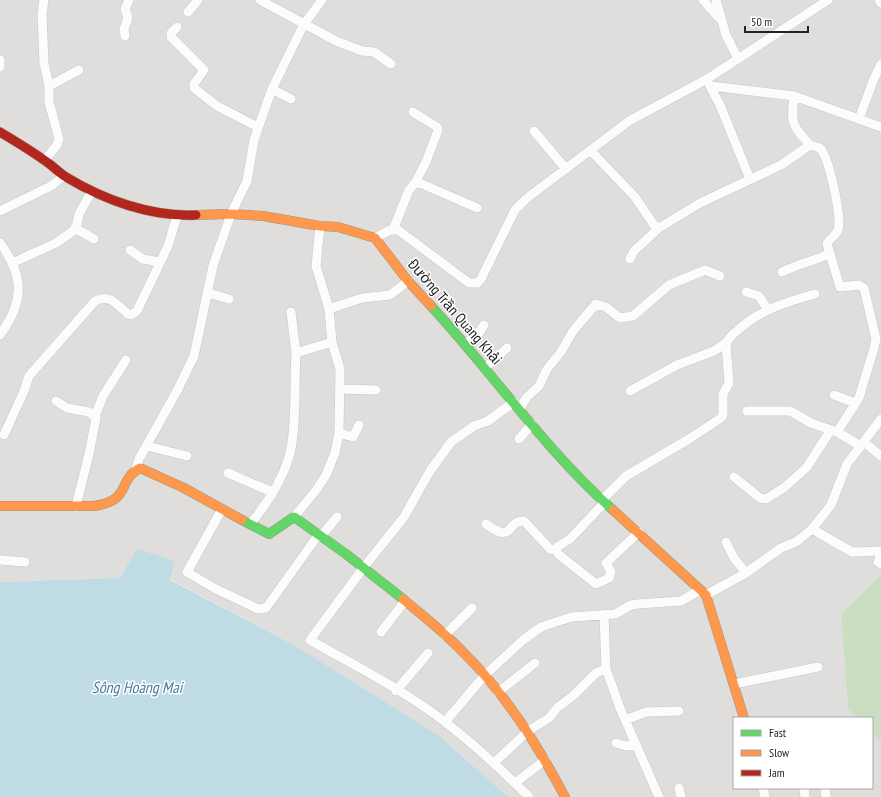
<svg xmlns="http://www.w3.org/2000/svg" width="881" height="797" viewBox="0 0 881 797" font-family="'PT Sans Narrow',sans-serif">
	<rect width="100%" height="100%" fill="#f0eeeb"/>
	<!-- residential -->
	<path fill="#dfdedc" d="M0 0H881V574L841 614 848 709 857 718H734V788H872V733L881 742V797H508L438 735 294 645 170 579 175 561 120 578 0 582Z"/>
	<!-- forest -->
	<path fill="#cbdec1" d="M881 574V742L872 733V718H857L848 709 841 614Z"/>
	<!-- water -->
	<path fill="#bfdbe3" d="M137 549 175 561 170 580 294 645 438 735 508 797H0V582L120 578Z"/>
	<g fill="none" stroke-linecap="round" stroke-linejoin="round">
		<defs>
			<path id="street" d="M44 0 42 14 44 63 49 86V102L59 139 57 145 45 160
				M260 0 336 41 362 51 374 52 391 64
				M703 0 719 18
				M716 0 726 35 738 59
				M879 0 881 3
				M188 12 198 0
				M177 27 171 33V37L204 70 194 84V88L217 106 258 127
				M125 36 124 29 128 18 125 9 129 0
				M0 60V67
				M708 82 720 105 750 179
				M49 86 79 70
				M711 86 794 96 881 127
				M272 89 291 99
				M794 96C791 124 791 124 810 145
				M413 112 437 127 438 130 426 162 415 183
				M859 119 873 81 881 64
				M534 131 566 169
				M591 151 635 197 654 225 659 228 700 203 781 165 810 145 820 148C829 158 842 216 838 230 836 236 829 238 827 244L840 287 859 285 864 288 876 339 874 348 859 398 837 432
				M0 211 51 186 64 176
				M75 228 94 239
				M393 230 409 190 415 183 422 184 477 208
				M375 238 390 230H398L469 283H477L481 279 515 210 527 198 629 121 707 79 828 0
				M0 243C25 277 24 302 0 335
				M130 250 143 259 160 262
				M630 259 634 251 659 228
				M12 263 56 243 73 231 77 224 79 214 92 191
				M782 272C798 264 814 261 829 254
				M746 292 759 296 768 310
				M208 293 229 299
				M329 309 362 298 390 295 408 281
				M291 312 296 353
				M466 344 479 333 484 325
				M485 368 507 348
				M341 389 376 390
				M630 391 677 365 714 351 727 342
				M834 395 855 403
				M56 401 67 408 89 412 96 418 89 454 76 506
				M514 402 488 421 474 426 451 442 430 471 404 517 364 567 310 640C355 666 404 690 445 722 475 745 503 771 529 797
				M520 408 527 397 539 386 547 369 561 352 573 331 596 304 606 307 620 318 633 316 669 285 705 270 720 276
				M747 411H790L811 423 837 432 861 446
				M95 416 103 396 126 360
				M339 433 353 437 359 425
				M4 435 24 391 29 376 95 301C110 293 117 305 128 314L131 315 137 311 168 246 177 216
				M519 439 532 424
				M864 442 881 456
				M147 446 187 456
				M136 469 139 459 178 389 194 356 213 266 231 214 247 181 254 140 272 89 304 24 322 0
				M228 473 272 492
				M734 477 760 498 766 499 785 487 807 467 830 431
				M602 500 626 476 689 439 721 418 723 415V394L729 383 726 345C727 339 732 335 737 331 759 310 786 302 815 294
				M604 503 570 539 557 547 556 550 558 554 596 584 609 578 611 572 606 563 639 532
				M222 509 187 572 214 588 258 609 266 608 319 534
				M294 517 317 489 326 475 335 453 339 433 340 369 332 342 329 309 316 266 320 226
				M251 523C266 505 282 480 289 457 297 428 294 384 296 353L332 342
				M486 524C515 545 505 521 524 521L550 549 556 550
				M812 529 852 552 881 551
				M322 535 337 517
				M726 542 734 558 746 573
				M881 554 878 562 881 564
				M0 560 25 562
				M706 595 746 573 781 548 796 542 812 529 831 505 847 464 881 419
				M604 615 606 669 620 708 659 797
				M381 632 405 601
				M445 635 472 608
				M734 684 818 667
				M396 691 428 653
				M498 692 535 663
				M625 720 646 712 679 711
				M445 722 484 676 523 640 541 627 571 617 615 614 631 605 638 604 681 601 700 590
				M616 743 626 746 635 744
				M494 763 528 731 549 718 557 708 574 695 596 673 606 669
				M515 783 545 760
				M679 788 681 797
				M763 788 765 797
				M804 788 805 797
				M825 788 826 797"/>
			<path id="fast" d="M431 306C492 372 546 451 613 510
				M242 520 269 534 294 517 346 554 403 599"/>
			<path id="slow" d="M196 215 231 214 263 216 320 226 338 227 375 238 408 281 431 306
				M0 506H94C133 500 116 481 140 468L184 488 242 520
				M613 510 706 595 744 718
				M403 599C423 616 444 632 462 651 505 693 537 744 565 797"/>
			<path id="jam" d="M0 132C15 141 30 150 44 160 52 165 58 172 66 177 104 200 151 217 196 215"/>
		</defs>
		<!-- street casing -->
		<use href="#street" stroke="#c9c8c7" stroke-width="10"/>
		<!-- fast casing -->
		<use href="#fast" stroke="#999a82" stroke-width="10"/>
		<!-- slow casing -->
		<use href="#slow" stroke="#999a82" stroke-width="10"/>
		<!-- jam casing -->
		<use href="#jam" stroke="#999a82" stroke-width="10"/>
		<!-- street -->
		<use href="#street" stroke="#fdfcfc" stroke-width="9"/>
		<!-- fast -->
		<use href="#fast" stroke="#63d668" stroke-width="9"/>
		<!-- slow -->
		<use href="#slow" stroke="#ff974d" stroke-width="9"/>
		<!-- jam -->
		<use href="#jam" stroke="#b3261e" stroke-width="9"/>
	</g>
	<g text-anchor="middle" stroke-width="3" stroke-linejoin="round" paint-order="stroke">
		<!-- street labels -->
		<g font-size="15" fill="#222" stroke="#fff">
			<text transform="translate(455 312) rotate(49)" y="5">Đường Trần Quang Khải</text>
		</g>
		<!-- water labels -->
		<g font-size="16" font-style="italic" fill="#4a7aab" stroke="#fff">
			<text x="137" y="693">Sông Hoàng Mai</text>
		</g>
	</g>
	<!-- legend -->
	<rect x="733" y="717" width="140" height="72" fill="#ffffff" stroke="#a7a7a7"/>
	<rect x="741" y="730" width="20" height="6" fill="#63d668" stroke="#a7a7a7"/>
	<text x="769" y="737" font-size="12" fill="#222222">Fast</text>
	<rect x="741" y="750" width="20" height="6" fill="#ff974d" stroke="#a7a7a7"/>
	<text x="769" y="757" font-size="12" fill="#222222">Slow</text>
	<rect x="741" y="770" width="20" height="6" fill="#b3261e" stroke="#a7a7a7"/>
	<text x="769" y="777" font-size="12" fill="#222222">Jam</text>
	<!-- scale -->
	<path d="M745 26v6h63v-6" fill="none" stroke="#222222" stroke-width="2"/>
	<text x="751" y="26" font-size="12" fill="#222222" stroke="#ffffff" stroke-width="3" paint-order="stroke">50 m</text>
</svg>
